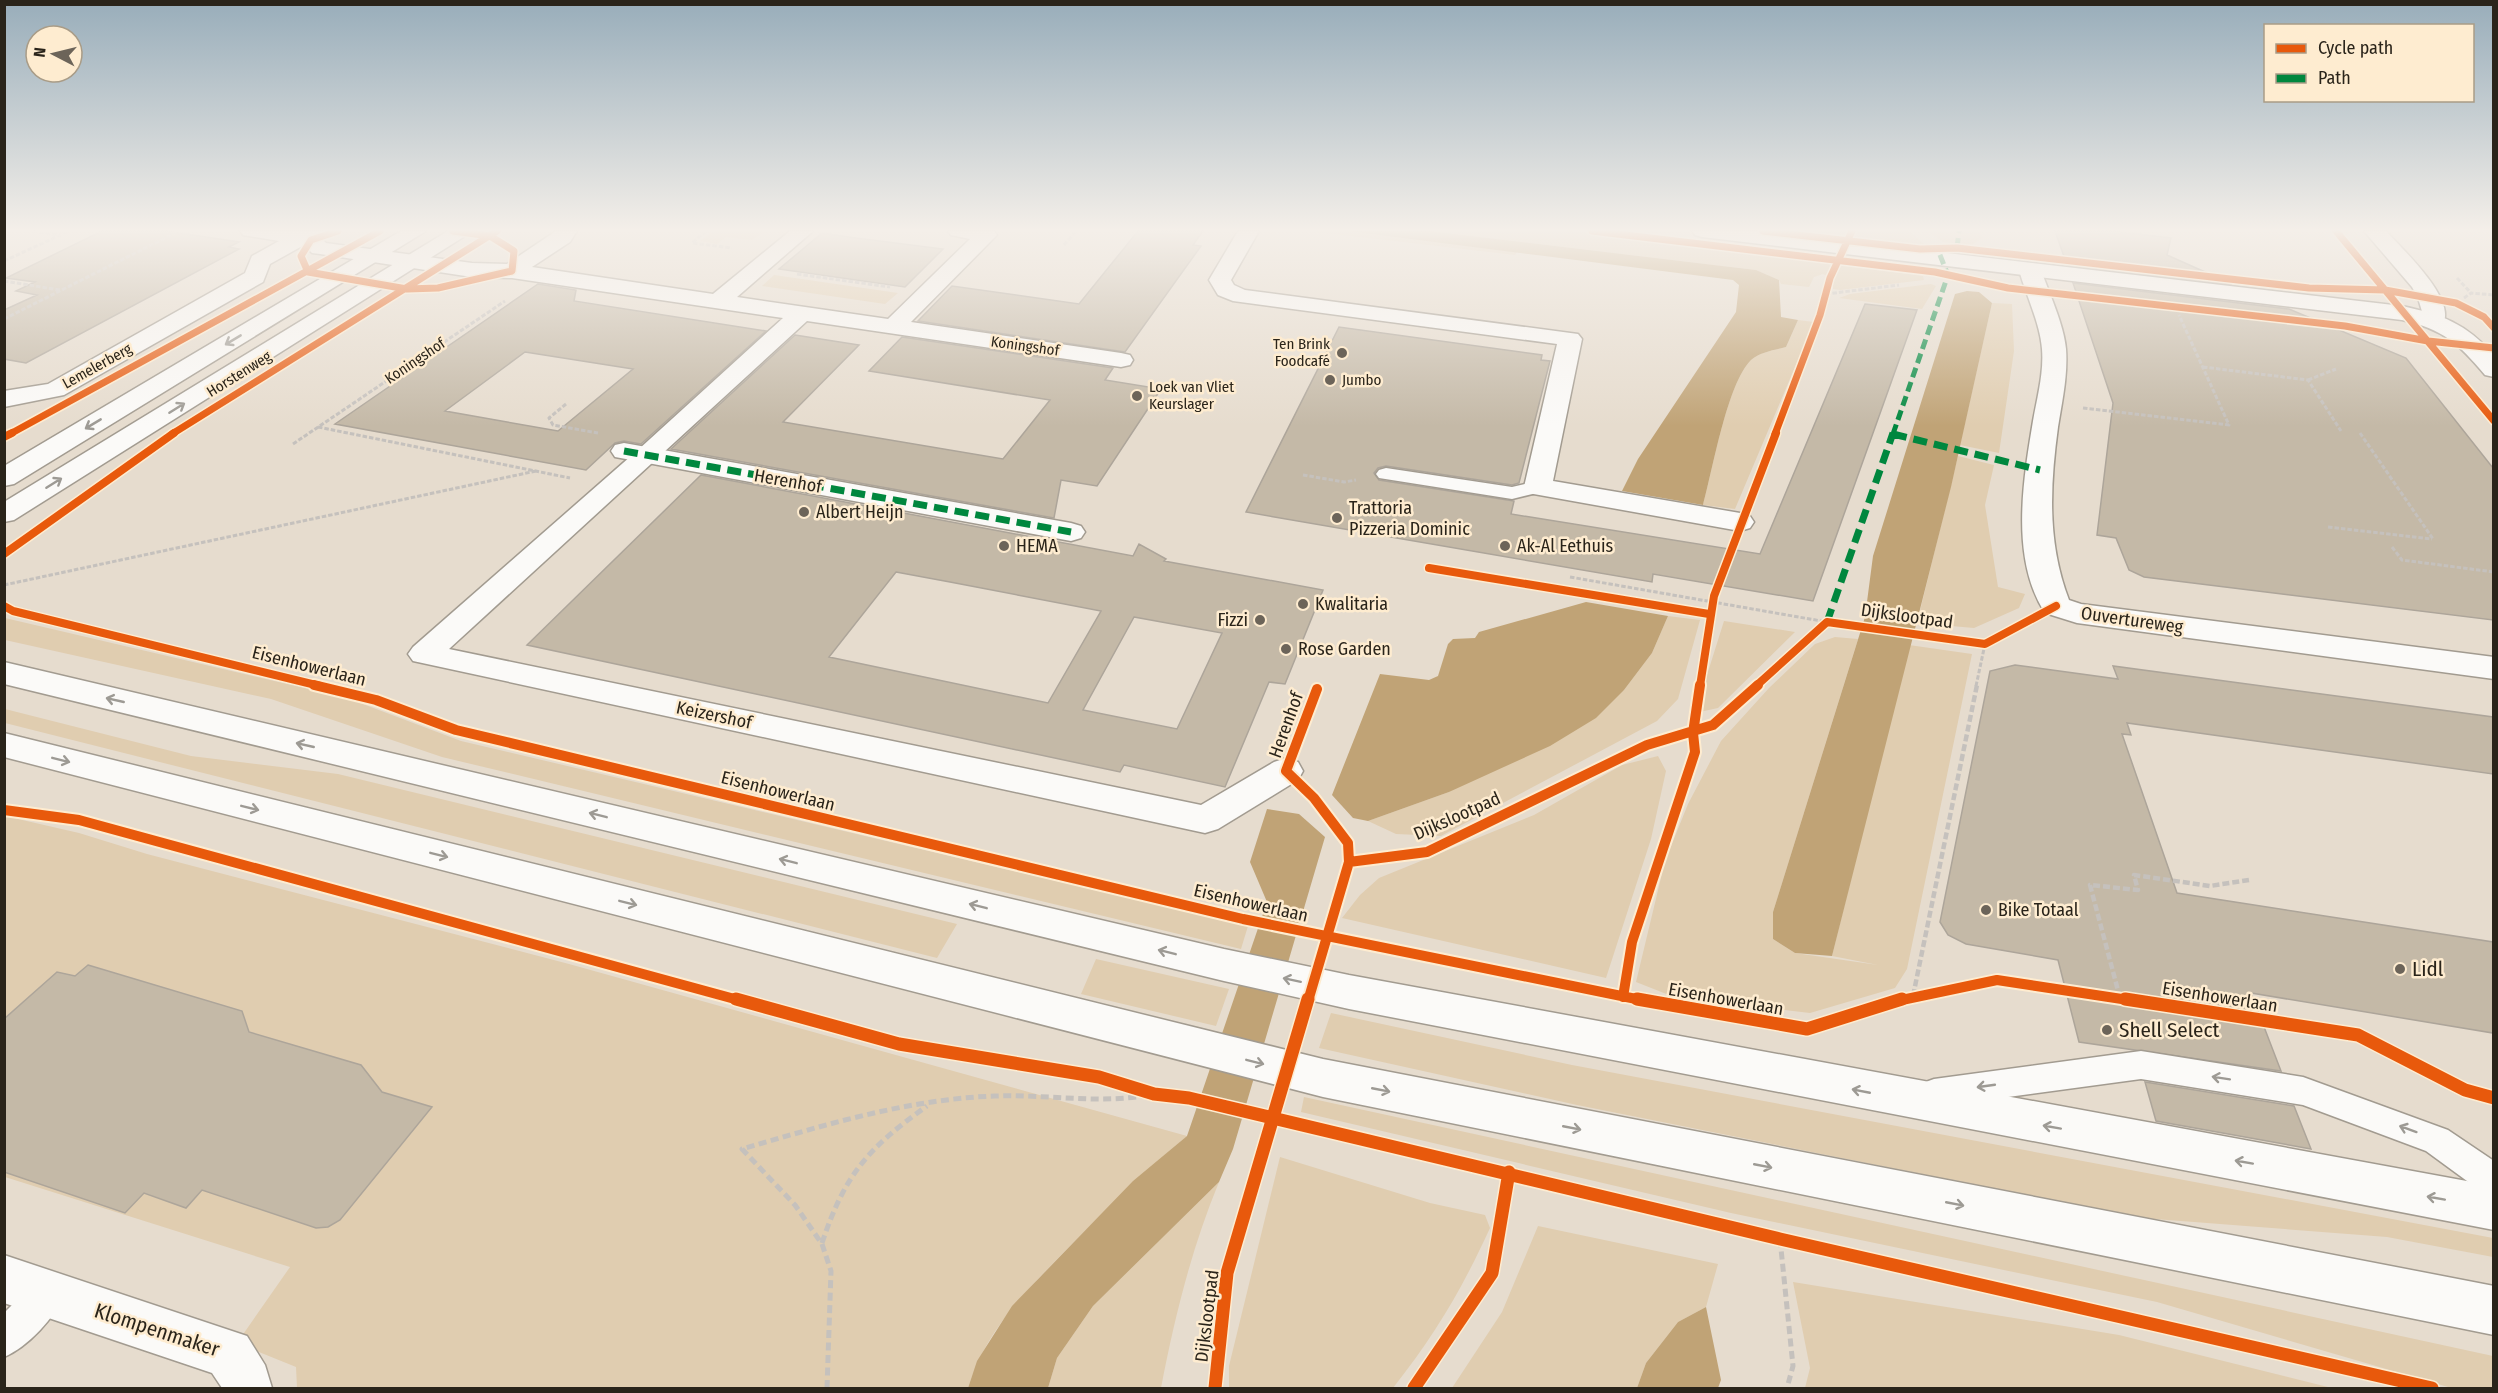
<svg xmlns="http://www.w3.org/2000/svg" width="2498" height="1393" viewBox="0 0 2498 1393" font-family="'Fira Sans Condensed',sans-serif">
	<rect width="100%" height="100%" fill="#e6dcce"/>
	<!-- green -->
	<path fill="#e0cdb0" d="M714 231H764L752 240 726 237 717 244 700 241Z
		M1308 231H1348L1517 252 1515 255Z
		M1429 231H1570L1923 276 1924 280 1840 290 1833 289V279L1823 274 1814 277 1809 287 1781 284 1779 280 1756 270Z
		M1784 231H1909L1924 244 1918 246Z
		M1927 231H1979L1982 238 1972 245 1943 242Z
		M774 275 898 293 885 304 762 286Z
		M1931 284 1936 286 1922 309 1839 298 1850 294Z
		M1992 303 2012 304 2014 351 1999 453 1960 445Z
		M1798 320 1814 322 1735 509 1703 505C1713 469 1727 384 1751 360 1760 352 1775 350 1786 347Z
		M1958 456 1994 465 1985 505 1998 587 2025 594 2019 608 1974 628 1917 623Z
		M1668 616 1700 620 1678 699 1657 721 1441 836 1396 834 1368 821 1449 792 1624 690 1652 653Z
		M5 618 347 698 461 741 1248 926 1241 949 442 757 271 699 5 640Z
		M1724 621 1795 632 1718 708 1695 713Z
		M1835 637 1858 639 1773 912V939L1795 953 1878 965 1832 956 1909 645 1972 654 1907 969 1895 988 1810 1013 1674 997 1636 982 1665 861 1688 804 1721 741 1769 688 1815 644Z
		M5 709 191 756 338 774 957 924 937 958 5 723Z
		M1658 756 1666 771 1651 839 1606 978 1342 918 1360 895 1379 878 1534 815 1622 765Z
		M5 816 79 833 147 854 569 964 1187 1136C1146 1170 1108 1207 1071 1245 1028 1289 986 1329 968 1388H297L296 1367 237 1343 290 1267 5 1177Z
		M1096 959 1229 989 1216 1026 1081 994Z
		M1331 1013 1572 1065 2493 1238V1257L2387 1237 2142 1218 1577 1105 1319 1048Z
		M1304 1097 2493 1356V1388L2448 1387 2157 1302 1731 1213 1301 1112Z
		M1280 1157 1430 1203 1485 1215 1490 1228C1462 1289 1435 1335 1393 1388H1229V1366Z
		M1219 1182C1191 1250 1175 1316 1161 1388H1048L1057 1358 1093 1306Z
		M1538 1226 1718 1264 1706 1307 1678 1322 1646 1363 1637 1388H1452L1502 1312Z
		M1793 1282 2119 1335 2332 1388H1805L1810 1368Z"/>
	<!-- water -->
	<path fill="#c0a376" d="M1348 231H1429L1756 270 1779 280 1781 317 1798 320 1786 347C1775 350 1760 352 1751 360 1727 384 1713 469 1703 505L1622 491 1638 459 1736 312 1739 285 1733 280Z
		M1967 291 1979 292 1992 303 1951 487 1832 956 1795 953 1773 939V912L1865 617 1873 556 1955 294Z
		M1586 602 1668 616 1652 653 1624 690 1596 718 1550 746 1449 792 1368 821 1353 818 1332 795 1380 674 1429 680 1438 676 1448 644 1453 639 1475 638 1479 632Z
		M1267 809 1299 814 1325 837 1233 1149 1219 1182 1093 1306 1057 1358 1048 1388H968L977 1361 1012 1306 1133 1181 1187 1136 1267 902 1250 862Z
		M1706 1307 1721 1380 1718 1388H1637L1646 1363 1678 1322Z"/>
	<!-- building -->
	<path fill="#c4b9a7" stroke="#ada59a" stroke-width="1.5" fill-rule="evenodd" d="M102 231H166L239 242 229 247 239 249 26 363 4 359V310L37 295 16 291 35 282 6 278Z
		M1138 231H1203L1193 245 1201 246 1125 352 918 321 952 286 1079 304Z
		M2055 231H2112L2171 238 2167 255 2232 284 2067 265Z
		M822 233 856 238 943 249 905 287 779 269Z
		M2073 283 2289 309 2406 358 2493 468V620L2144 577 2129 570 2116 538 2097 535 2113 403Z
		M538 284 576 290 574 301 766 331 641 444 624 441 615 443 586 470 335 424ZM525 352 633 369 558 431 445 411Z
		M1865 304 1917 310 1813 601 1653 574 1652 582 1246 512 1339 327 1542 355 1541 360 1550 361 1519 483 1512 485 1386 466 1378 468 1374 473 1379 480 1514 501 1511 514 1760 554Z
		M795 335 859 345 783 422 1003 459 1050 400 869 371 902 337 1113 368 1105 380 1161 389 1097 486 1061 480 1054 518 671 449Z
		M701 475 1133 556 1139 544 1166 559 1164 561 1323 590 1285 684 1269 682 1225 787 1124 765 1120 772 527 645ZM896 572 950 582 1101 611 1048 703 829 657ZM1134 617 1222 633 1177 729 1083 710Z
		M2015 665 2118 679 2113 666 2493 717V774L2127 723 2131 735 2122 734 2177 893 2493 942V1033L2251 993 2281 1071 2079 1042 2058 960 1966 944 1948 935 1940 922 1990 671Z
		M88 965 242 1011 249 1032 361 1065 382 1092 432 1107 340 1220 328 1227 316 1228 202 1190 186 1208 144 1193 125 1213 4 1172V1019L57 972 75 976Z
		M2145 1082 2294 1106 2311 1149 2156 1121Z"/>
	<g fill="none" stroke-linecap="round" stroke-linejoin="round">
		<defs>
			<path id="service" d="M1386 468 1512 487 1538 481 1545 483 1548 487 1545 491 1512 499 1379 478 1376 474 1379 470Z
				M2141 1051 2303 1077 2448 1130 2494 1161V1196L2482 1192 2426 1151 2303 1105 2141 1079 1934 1107 1923 1103 1918 1093 1923 1083 1934 1079Z
				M47 1276 59 1282 65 1294C55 1317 28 1347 4 1357V1313L35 1282Z"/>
			<path id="pedestrian" d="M624 443 1071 523 1081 526 1085 532 1081 538 1071 541 615 457 611 451 615 445Z"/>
			<path id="minor" d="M240 231H323L319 236 326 243 472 263 507 264 556 231H577L570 242 532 267 713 294 790 231H813L737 297 888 319 970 239 951 235 948 231H994L997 235 993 239 911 322 1121 353 1130 355 1133 360 1130 365 1121 367 807 321 449 649 1201 805 1274 762 1286 758 1298 762 1303 771 1298 780 1218 829 1205 833 413 661 408 654 413 647 639 449 783 318 512 278 472 277 320 254 312 253 304 245 270 264 263 282 64 395 4 407V391L48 384 245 273 252 256 279 241 243 235Z
				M1238 231H1259L1231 280 1234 285 1245 290 1578 334 1582 339 1553 481 1740 513 1750 516 1754 522 1750 528 1740 531 1528 493 1524 487 1557 344 1233 301 1218 295 1209 280Z
				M2364 231H2386C2401 248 2459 301 2442 325H2426L2418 298 2412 287Z
				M2030 263 2038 265 2041 270C2049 293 2064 325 2066 349 2068 375 2062 402 2058 427 2050 486 2047 543 2069 600L2081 604 2494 657V679L2077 623 2045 613C2010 559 2023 481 2033 421 2037 398 2044 373 2042 349 2040 323 2026 295 2019 270L2022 265Z
				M4 1255 247 1336 265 1365 272 1388H222L212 1373 4 1303Z"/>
			<path id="tertiary" d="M401 231H426L14 484 4 486V466Z
				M448 231H473L14 520 4 522V502Z
				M1692 231H1758L2402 306C2443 315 2465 323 2494 355V377L2485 375C2459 344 2443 329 2402 320L1702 237 1695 235Z"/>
			<path id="primary" d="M4 662 1224 949 1349 975 2494 1186V1230L1349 1009 1224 981 4 684Z
				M4 733 1323 1059 2494 1286V1335L1323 1097 4 757Z"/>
		</defs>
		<!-- service casing -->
		<use href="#service" stroke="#a29b90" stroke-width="3"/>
		<!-- pedestrian casing -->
		<use href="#pedestrian" stroke="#a29b90" stroke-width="3"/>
		<!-- minor casing -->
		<use href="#minor" stroke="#a29b90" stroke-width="3"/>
		<!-- tertiary casing -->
		<use href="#tertiary" stroke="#a29b90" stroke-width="3"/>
		<!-- primary casing -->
		<use href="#primary" stroke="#a29b90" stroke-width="3"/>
		<!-- path-far2 -->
		<path stroke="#c5c1bd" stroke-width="3" stroke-dasharray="4.5 2" stroke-linecap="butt" d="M33 231 59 235
			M706 231 692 243 732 248
			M1064 245 1076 231
			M4 261 69 231
			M797 274 890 287
			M2457 278 2471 293
			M4 281 60 290
			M1826 294 1899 285
			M2464 298 2471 293 2494 295
			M4 319 179 231
			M2203 367 2308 380 2341 431
			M2308 380 2336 369
			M566 404 549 418 553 425 598 433
			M2083 408 2229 425 2179 315
			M318 427 570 478
			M2360 433 2433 539
			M293 444 505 301
			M1303 475 1344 482 1356 480
			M2328 527 2432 539
			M2392 547 2402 560 2494 572
			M1570 577 1827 622
			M4 585 536 471
			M1976 686 1985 644"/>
		<!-- path-far1 -->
		<path stroke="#c5c1bd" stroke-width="4.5" stroke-dasharray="7 3" stroke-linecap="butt" d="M1913 996 1977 685
			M2120 998 2090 885 2138 890 2134 875 2210 886 2249 880"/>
		<!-- path -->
		<path stroke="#c5c1bd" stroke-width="5" stroke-dasharray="8 4.5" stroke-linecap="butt" d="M1780 1239 1793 1366 1787 1388
			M822 1243C845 1174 868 1148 927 1106
			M827 1388 831 1271 822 1244 795 1205 742 1149C825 1125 908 1099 995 1096 1048 1094 1102 1105 1154 1094"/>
		<!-- service -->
		<use href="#service" fill="#fbfaf8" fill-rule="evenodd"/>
		<!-- pedestrian -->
		<use href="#pedestrian" fill="#fbfaf8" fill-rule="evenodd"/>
		<!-- minor -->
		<use href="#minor" fill="#fbfaf8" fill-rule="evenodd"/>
		<!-- tertiary -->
		<use href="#tertiary" fill="#fbfaf8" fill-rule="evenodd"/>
		<!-- primary -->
		<use href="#primary" fill="#fbfaf8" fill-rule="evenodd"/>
		<!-- quiet-far1 -->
		<path stroke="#00873e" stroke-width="5" stroke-dasharray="10 5" stroke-linecap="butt" d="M1957 248 1959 231
			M1893 434 1948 275 1936 245"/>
		<!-- quiet -->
		<path stroke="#00873e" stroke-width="7" stroke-dasharray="14 7" stroke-linecap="butt" d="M1893 434 2040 470
			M624 451 1071 532
			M1827 622 1893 433"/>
		<defs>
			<path id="cycleway-far3" d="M338 231 311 240 301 256 308 272 407 289 438 288 512 271 514 251 490 236 453 231
				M1592 231 1935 272 2008 288 2345 326 2428 341 2494 348
				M1763 231 1920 249 1957 248 2309 288 2385 290 2456 303 2484 317 2494 328
				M2336 231 2494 421
				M10 434 380 231
				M172 434 497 231
				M1775 434 1820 315 1830 278 1852 231"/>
			<path id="cycleway-far2" d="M4 437 12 433
				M4 554 174 433
				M1429 568 1709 614
				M4 606 13 611 320 686
				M1700 686 1714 596 1776 433
				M1756 686 1827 622 1985 644 2056 606"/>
			<path id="cycleway-far1" d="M314 685 376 700 456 730 1243 919 1646 1001
				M1317 689 1286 771 1314 798 1348 843 1349 862
				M4 810 79 820 742 1001
				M1623 997 1632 942 1695 752 1693 733 1700 685
				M1308 1001 1349 862 1427 852 1647 745 1713 725 1758 685
				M1897 1001 1997 980 2135 1001"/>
			<path id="cycleway" d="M736 999 899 1044 1099 1077 1154 1094 1189 1098 1780 1239 2432 1388
				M1637 999 1807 1029 1902 999
				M2125 999 2358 1035 2465 1090 2494 1098
				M1215 1388 1227 1273 1308 999
				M1414 1388 1492 1273 1509 1172"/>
		</defs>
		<!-- cycleway-far3 casing -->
		<use href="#cycleway-far3" stroke="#feecd0" stroke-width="10"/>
		<!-- cycleway-far2 casing -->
		<use href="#cycleway-far2" stroke="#feecd0" stroke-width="11"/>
		<!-- cycleway-far1 casing -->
		<use href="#cycleway-far1" stroke="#feecd0" stroke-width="14"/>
		<!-- cycleway casing -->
		<use href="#cycleway" stroke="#feecd0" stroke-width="16"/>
		<!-- cycleway-far3 -->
		<use href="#cycleway-far3" stroke="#e8590c" stroke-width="7"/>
		<!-- cycleway-far2 -->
		<use href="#cycleway-far2" stroke="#e8590c" stroke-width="8"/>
		<!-- cycleway-far1 -->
		<use href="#cycleway-far1" stroke="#e8590c" stroke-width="10"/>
		<!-- cycleway -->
		<use href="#cycleway" stroke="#e8590c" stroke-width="13"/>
	</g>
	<!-- one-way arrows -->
	<defs><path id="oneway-shaft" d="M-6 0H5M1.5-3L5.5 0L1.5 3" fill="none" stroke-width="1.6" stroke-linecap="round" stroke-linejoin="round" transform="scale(1.5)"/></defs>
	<g stroke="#9d9a94">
		<use href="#oneway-shaft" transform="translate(233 340) rotate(149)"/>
		<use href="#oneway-shaft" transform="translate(177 408) rotate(-32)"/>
		<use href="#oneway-shaft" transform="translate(93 424) rotate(149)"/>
		<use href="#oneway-shaft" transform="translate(54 483) rotate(-32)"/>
		<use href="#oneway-shaft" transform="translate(115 700) rotate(-167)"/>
		<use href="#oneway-shaft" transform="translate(305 745) rotate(-167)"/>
		<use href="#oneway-shaft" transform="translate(61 760) rotate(14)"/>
		<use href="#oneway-shaft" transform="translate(250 808) rotate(14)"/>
		<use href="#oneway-shaft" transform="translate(598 815) rotate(-166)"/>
		<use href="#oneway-shaft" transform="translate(439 855) rotate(14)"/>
		<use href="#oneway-shaft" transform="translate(788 861) rotate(-166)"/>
		<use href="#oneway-shaft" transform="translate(628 903) rotate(14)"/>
		<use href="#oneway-shaft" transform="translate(978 906) rotate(-166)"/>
		<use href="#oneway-shaft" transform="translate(1167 952) rotate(-166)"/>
		<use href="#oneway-shaft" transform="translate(1292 980) rotate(-168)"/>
		<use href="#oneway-shaft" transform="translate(1255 1062) rotate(14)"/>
		<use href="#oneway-shaft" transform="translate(2221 1078) rotate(-171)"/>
		<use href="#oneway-shaft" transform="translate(1986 1086) rotate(172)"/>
		<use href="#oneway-shaft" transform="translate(1381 1090) rotate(11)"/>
		<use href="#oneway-shaft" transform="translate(1861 1091) rotate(-169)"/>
		<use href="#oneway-shaft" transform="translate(2052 1127) rotate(-170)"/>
		<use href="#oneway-shaft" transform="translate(1572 1128) rotate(11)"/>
		<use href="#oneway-shaft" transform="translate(2408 1129) rotate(-160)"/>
		<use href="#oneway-shaft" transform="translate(2244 1162) rotate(-170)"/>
		<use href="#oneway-shaft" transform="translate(1763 1166) rotate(11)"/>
		<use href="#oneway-shaft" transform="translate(2436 1198) rotate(-170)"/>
		<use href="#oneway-shaft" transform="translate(1955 1204) rotate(11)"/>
	</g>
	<!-- sky -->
	<linearGradient id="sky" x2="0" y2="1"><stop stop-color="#98adba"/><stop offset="0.54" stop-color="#f4efe9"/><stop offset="1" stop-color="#f4efe9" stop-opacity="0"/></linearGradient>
	<rect width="2498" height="426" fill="url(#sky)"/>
	<!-- markers -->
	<g fill="#6c6459" stroke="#feecd0" stroke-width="2">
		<circle cx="1342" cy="353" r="6"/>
		<circle cx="1330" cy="380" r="6"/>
		<circle cx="1137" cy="396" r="6"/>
		<circle cx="804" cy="512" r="6"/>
		<circle cx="1337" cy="518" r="6"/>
		<circle cx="1004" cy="546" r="6"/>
		<circle cx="1505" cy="546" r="6"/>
		<circle cx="1303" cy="604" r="6"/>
		<circle cx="1260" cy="620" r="6"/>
		<circle cx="1286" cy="649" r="6"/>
		<circle cx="1986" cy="910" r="6"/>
		<circle cx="2400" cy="969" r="6"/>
		<circle cx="2107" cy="1030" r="6"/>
	</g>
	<g text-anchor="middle" stroke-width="5" stroke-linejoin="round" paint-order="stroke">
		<!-- far-poi labels -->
		<g font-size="15" fill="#2a241a" stroke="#feecd0" text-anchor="start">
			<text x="1330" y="349" text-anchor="end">Ten Brink<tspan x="1330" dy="17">Foodcafé</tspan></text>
			<text x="1342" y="385">Jumbo</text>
			<text x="1149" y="392">Loek van Vliet<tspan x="1149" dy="17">Keurslager</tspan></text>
		</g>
		<!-- far-street labels -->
		<g font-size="15" fill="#2a241a" stroke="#feecd0">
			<text transform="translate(1025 346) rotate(8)" y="5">Koningshof</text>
			<text transform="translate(415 361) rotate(-34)" y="5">Koningshof</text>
			<text transform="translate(97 366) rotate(-29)" y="5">Lemelerberg</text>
			<text transform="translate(239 374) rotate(-32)" y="5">Horstenweg</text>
		</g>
		<!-- street labels -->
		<g font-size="18" fill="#2a241a" stroke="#feecd0">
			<text transform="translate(788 481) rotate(10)" y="6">Herenhof</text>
			<text transform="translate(1907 616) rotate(8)" y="6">Dijkslootpad</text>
			<text transform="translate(2132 620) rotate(8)" y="6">Ouvertureweg</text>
			<text transform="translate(309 666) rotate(14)" y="6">Eisenhowerlaan</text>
			<text transform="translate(714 715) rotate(12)" y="6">Keizershof</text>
			<text transform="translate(1286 725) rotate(-70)" y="6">Herenhof</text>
			<text transform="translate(778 791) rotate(14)" y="6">Eisenhowerlaan</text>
			<text transform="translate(1457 816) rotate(-24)" y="6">Dijkslootpad</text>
			<text transform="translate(1251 903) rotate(13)" y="6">Eisenhowerlaan</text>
			<text transform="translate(2220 997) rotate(9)" y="6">Eisenhowerlaan</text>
			<text transform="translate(1726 999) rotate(10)" y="6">Eisenhowerlaan</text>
			<text transform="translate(1207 1316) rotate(-83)" y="6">Dijkslootpad</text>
		</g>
		<!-- poi labels -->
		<g font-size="18" fill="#2a241a" stroke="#feecd0" text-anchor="start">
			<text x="1349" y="514">Trattoria<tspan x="1349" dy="21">Pizzeria Dominic</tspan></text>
			<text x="816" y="518">Albert Heijn</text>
			<text x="1016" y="552">HEMA</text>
			<text x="1517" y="552">Ak-Al Eethuis</text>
			<text x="1315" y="610">Kwalitaria</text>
			<text x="1248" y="626" text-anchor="end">Fizzi</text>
			<text x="1298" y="655">Rose Garden</text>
			<text x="1998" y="916">Bike Totaal</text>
		</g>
		<!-- near-poi labels -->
		<g font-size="21" fill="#2a241a" stroke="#feecd0" text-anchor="start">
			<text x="2412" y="976">Lidl</text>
			<text x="2119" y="1037">Shell Select</text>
		</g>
		<!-- near-street labels -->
		<g font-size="21" fill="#2a241a" stroke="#feecd0">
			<text transform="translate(157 1330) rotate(18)" y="7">Klompenmaker</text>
		</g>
	</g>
	<!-- border -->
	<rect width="2498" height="1393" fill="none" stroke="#2a241a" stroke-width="12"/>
	<!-- legend -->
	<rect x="2264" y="24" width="210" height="78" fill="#feecd0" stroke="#a99c87" stroke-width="1.5"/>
	<rect x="2276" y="44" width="30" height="9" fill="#e8590c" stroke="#a99c87" stroke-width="1.5"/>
	<text x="2318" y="54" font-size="18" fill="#2a241a">Cycle path</text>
	<rect x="2276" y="74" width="30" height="9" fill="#00873e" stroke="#a99c87" stroke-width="1.5"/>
	<text x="2318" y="84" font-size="18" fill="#2a241a">Path</text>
	<!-- north arrow -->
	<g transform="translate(54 54) rotate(277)"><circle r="28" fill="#feecd0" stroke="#a99c87" stroke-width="1.5"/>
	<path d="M0-4.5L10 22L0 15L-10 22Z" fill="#6c6459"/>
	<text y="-9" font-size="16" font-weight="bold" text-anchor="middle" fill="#2a241a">N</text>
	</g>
</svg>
